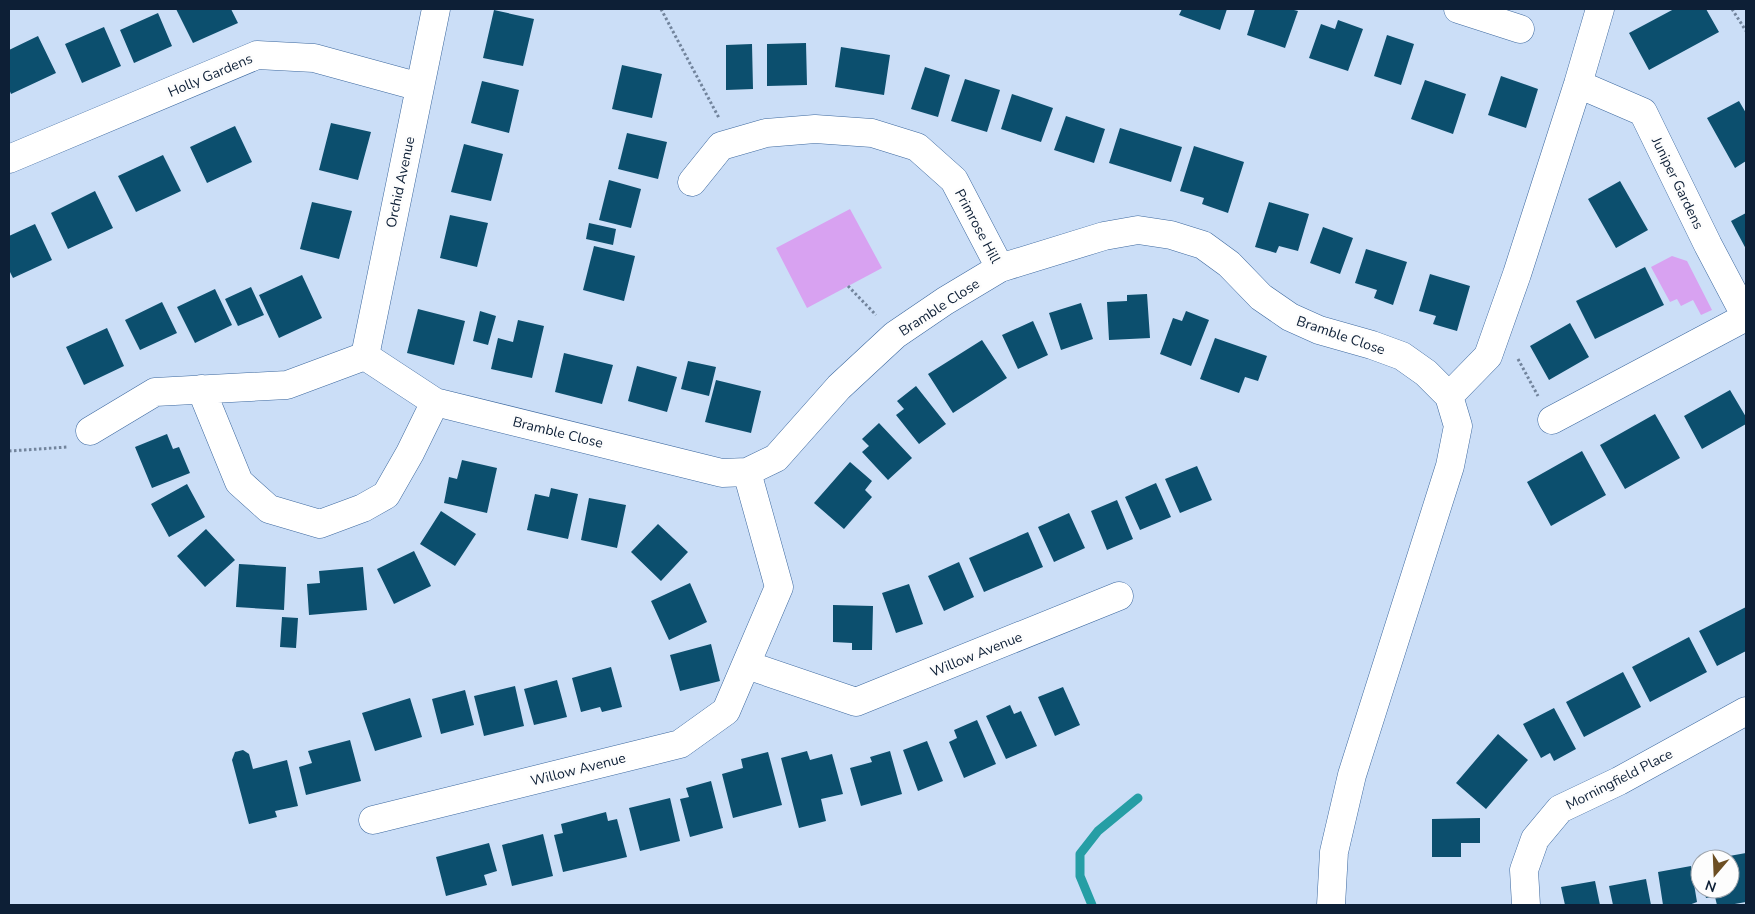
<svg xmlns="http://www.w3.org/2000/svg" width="1755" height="914" viewBox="0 0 1755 914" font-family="'Nunito Sans',sans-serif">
	<rect width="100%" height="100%" fill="#cbdef7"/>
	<!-- green -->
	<path fill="#d8a2f1" d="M850 209 882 268 807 308 776 248Z
		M1672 256 1687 261 1712 310 1701 315 1693 300 1681 306 1677 299 1670 302 1651 267Z"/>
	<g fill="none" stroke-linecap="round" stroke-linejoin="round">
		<!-- stream -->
		<path stroke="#269ea5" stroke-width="9" d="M1092 905 1080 876V854L1098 831 1138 798"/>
	</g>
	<!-- building -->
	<path fill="#0c4f6e" d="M176 9H231L238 23 193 43Z
		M1182 9H1227L1220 30 1179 15Z
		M1255 9H1290L1298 11 1285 48 1247 35Z
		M1674 9H1706L1719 32 1649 70 1629 33Z
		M494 10 534 19 523 66 483 58Z
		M158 13 172 46 134 63 120 30Z
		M1338 20 1363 29 1348 71 1309 58 1321 24 1335 29Z
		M104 27 121 66 82 83 65 44Z
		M1387 35 1414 44 1401 85 1374 76Z
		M38 36 56 73 11 94 9 89V50Z
		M806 43 807 85 767 86V44Z
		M752 44 753 89 726 90V45Z
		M841 47 890 55 884 95 835 87Z
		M622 65 662 74 652 118 612 109Z
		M925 67 950 75 938 117 911 109Z
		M1501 76 1538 89 1526 128 1488 115Z
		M965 79 1000 90 987 132 951 121Z
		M1425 80 1466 94 1453 134 1411 119Z
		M482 81 519 90 509 133 471 123Z
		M1012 94 1053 108 1041 142 1001 129Z
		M1739 101 1746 113V161L1735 168 1707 118Z
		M1066 116 1105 129 1094 163 1054 150Z
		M331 123 371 132 358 180 319 170Z
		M235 126 252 162 207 183 190 147Z
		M1120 128 1182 147 1171 182 1109 163Z
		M627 133 667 142 658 179 618 169Z
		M464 144 503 154 491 201 451 192Z
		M1194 146 1244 162 1228 213 1202 204 1204 198 1180 191Z
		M163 155 181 191 136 212 118 176Z
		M609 180 641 189 631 228 599 220Z
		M1620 181 1648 230 1616 248 1588 199Z
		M95 191 113 228 68 249 51 213Z
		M312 202 352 211 339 259 300 249Z
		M1269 202 1309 214 1298 251 1279 246 1276 253 1255 247Z
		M1746 213V249L1731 221Z
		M450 215 488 223 477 267 440 258Z
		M589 223 616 229 613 245 586 239Z
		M35 224 52 260 13 278 9 270V236Z
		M1323 227 1353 238 1340 274 1310 263Z
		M594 246 635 256 624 301 583 290Z
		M1366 249 1407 262 1393 305 1374 298 1377 290 1355 283Z
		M1645 267 1664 305 1595 339 1576 301Z
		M1430 274 1470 286 1457 331 1433 324 1436 316 1419 311Z
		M302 275 322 318 279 338 259 295Z
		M251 287 264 315 238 326 225 299Z
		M215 289 232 325 195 343 177 307Z
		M1147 294 1150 338 1109 340 1107 302 1127 301V295Z
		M162 302 177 333 140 350 125 320Z
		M1081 303 1093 339 1061 350 1049 313Z
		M418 309 465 321 454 365 407 353Z
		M480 311 496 316 488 345 473 341Z
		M1186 311 1209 320 1191 366 1160 354 1173 318 1182 321Z
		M518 320 544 326 532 378 491 369 498 338 513 342Z
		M1033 321 1048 355 1018 369 1002 335Z
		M1570 323 1589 357 1549 380 1530 346Z
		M107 328 124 366 84 385 66 347Z
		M1215 338 1267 356 1258 381 1245 377 1239 393 1200 379Z
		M982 340 1007 378 953 413 928 374Z
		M564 353 613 365 602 404 555 392Z
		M688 361 716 367 709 396 681 389Z
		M637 366 677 377 667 412 628 401Z
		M716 380 761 391 751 433 705 422Z
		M916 386 946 424 919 444 896 415 904 409 897 401Z
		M1730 390 1746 417V424L1702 449 1684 416Z
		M1655 414 1680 458 1625 489 1600 445Z
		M879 423 912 458 888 480 862 452 869 446 862 439Z
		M167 434 173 449 179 447 190 473 152 488 135 447Z
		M1582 451 1606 495 1551 526 1527 482Z
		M462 460 497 468 487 513 444 503 449 477 457 479Z
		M850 462 872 481 865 490 872 497 844 529 814 503Z
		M1197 466 1212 500 1180 513 1165 479Z
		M1156 483 1171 517 1140 530 1125 497Z
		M187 484 205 517 169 537 151 504Z
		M551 488 578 494 568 539 527 530 535 494 549 497Z
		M589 498 626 505 617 548 581 540Z
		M1117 500 1133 539 1107 550 1091 511Z
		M441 511 476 534 455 566 420 544Z
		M1069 513 1085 548 1054 562 1038 527Z
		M658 524 688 552 661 581 631 552Z
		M206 529 235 560 205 587 177 556Z
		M1028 532 1043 567 984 592 969 558Z
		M414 551 431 586 394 604 377 569Z
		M959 562 974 597 944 611 928 576Z
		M239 564 286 567 284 610 236 607Z
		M363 567 367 610 309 615 307 584 320 583 319 571Z
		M690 583 707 622 669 640 651 601Z
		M909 584 923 624 896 633 882 593Z
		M833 605 873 606 872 650H852V643L833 642Z
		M1746 607V651L1717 666 1699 631Z
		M282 617 298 618 296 648 280 647Z
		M1689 637 1707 672 1650 702 1632 667Z
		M711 644 720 681 680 691 670 655Z
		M611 667 622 707 602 712 600 707 581 712 572 678Z
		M1623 672 1641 707 1584 737 1566 702Z
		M557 680 567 717 534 725 524 689Z
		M515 686 524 726 484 736 474 696Z
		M1063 687 1080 725 1055 736 1038 697Z
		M465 690 474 725 441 734 432 699Z
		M410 698 422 737 375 751 362 713Z
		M1010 705 1014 714 1021 711 1037 746 1006 759 986 716Z
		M1554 708 1576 749 1554 761 1550 753 1541 758 1523 724Z
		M977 720 996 764 964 778 949 742 957 738 954 730Z
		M1498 734 1528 760 1486 809 1456 783Z
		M350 740 361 781 306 795 299 767 312 763 308 751Z
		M927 741 943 781 918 791 903 750Z
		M243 750 249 754 253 769 287 760 298 806 275 811 277 817 249 824 232 760 235 752Z
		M807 751 810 760 832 754 843 794 821 799 826 821 799 828 781 758Z
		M890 751 902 794 861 806 850 768 872 762 870 757Z
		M768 752 782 805 733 818 722 774 743 768 741 759Z
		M711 781 723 828 690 837 680 799 689 797 686 788Z
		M670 798 680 841 640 851 629 808Z
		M606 812 608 821 617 819 627 857 563 872 554 835 563 833 561 824Z
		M1480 818V843H1461V857H1432V819Z
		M543 834 553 876 512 886 502 845Z
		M489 843 497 871 484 875 487 885 446 896 436 857Z
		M1746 853V902L1729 905H1717L1715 897 1706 898 1704 889H1730V859L1718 858Z
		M1691 866 1697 902 1689 905H1663L1658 872Z
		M1646 879 1651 905H1613L1609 886Z
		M1595 881 1600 905H1565L1561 887Z"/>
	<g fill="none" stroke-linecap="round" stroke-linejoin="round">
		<defs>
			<path id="minor" d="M1458 9 1520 29
				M1578 84 1643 112 1708 245 1746 317
				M9 159 257 55 314 58 420 87
				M692 182 721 146 766 133 815 129 872 133 917 147 954 180 1000 268
				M365 356 436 9
				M201 389 239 482 269 509 320 524 363 508 386 495 410 453 435 402
				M1449 396 1488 356 1517 274 1578 84 1600 9
				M1552 420 1746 317
				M90 431 155 392 287 385 365 356 435 402 722 473 747 472 776 458 839 387 895 335 945 301 1000 268 1104 236 1138 230 1171 235 1203 245 1229 264 1261 297 1290 317 1319 330 1372 345 1402 356 1426 373 1449 396 1458 426 1450 466 1352 775 1334 852 1331 905
				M747 665 856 702 1119 596
				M373 820 680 744 726 711 779 587 747 472
				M1526 905 1524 870 1535 839 1560 809 1619 781 1746 711"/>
		</defs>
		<!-- minor casing -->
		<use href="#minor" stroke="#3c689f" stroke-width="29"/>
		<!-- path -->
		<path stroke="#72849c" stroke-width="3" stroke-dasharray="2.5 2.5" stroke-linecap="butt" d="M661 9 719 118
			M1732 9 1746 31
			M848 286 876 315
			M1518 359 1538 396
			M9 451 68 447"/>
		<!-- minor -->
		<use href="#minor" stroke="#fff" stroke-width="28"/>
	</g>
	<g text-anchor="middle" stroke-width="5" stroke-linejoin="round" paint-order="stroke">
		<!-- street labels -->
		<g font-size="14" fill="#0d1f36" stroke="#fdfdfd">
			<text transform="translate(210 75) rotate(-23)" y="5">Holly Gardens</text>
			<text transform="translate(400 182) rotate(-78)" y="5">Orchid Avenue</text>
			<text transform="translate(1678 183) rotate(64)" y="5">Juniper Gardens</text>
			<text transform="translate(978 226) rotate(62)" y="5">Primrose Hill</text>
			<text transform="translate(939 307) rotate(-33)" y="5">Bramble Close</text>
			<text transform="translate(1341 335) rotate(19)" y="5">Bramble Close</text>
			<text transform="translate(558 432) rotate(14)" y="5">Bramble Close</text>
			<text transform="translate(976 654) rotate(-22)" y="5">Willow Avenue</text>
			<text transform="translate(578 769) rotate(-14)" y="5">Willow Avenue</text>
			<text transform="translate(1619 779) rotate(-27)" y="5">Morningfield Place</text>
		</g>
	</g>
	<!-- border -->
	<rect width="1755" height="914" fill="none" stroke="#0d1f36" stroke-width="20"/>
	<!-- north arrow -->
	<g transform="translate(1715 874) rotate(199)"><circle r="24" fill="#fdfdfd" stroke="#9da4ad"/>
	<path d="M0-4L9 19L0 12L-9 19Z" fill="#6d4f23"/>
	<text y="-8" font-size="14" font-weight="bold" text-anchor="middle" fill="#0d1f36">N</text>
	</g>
</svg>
